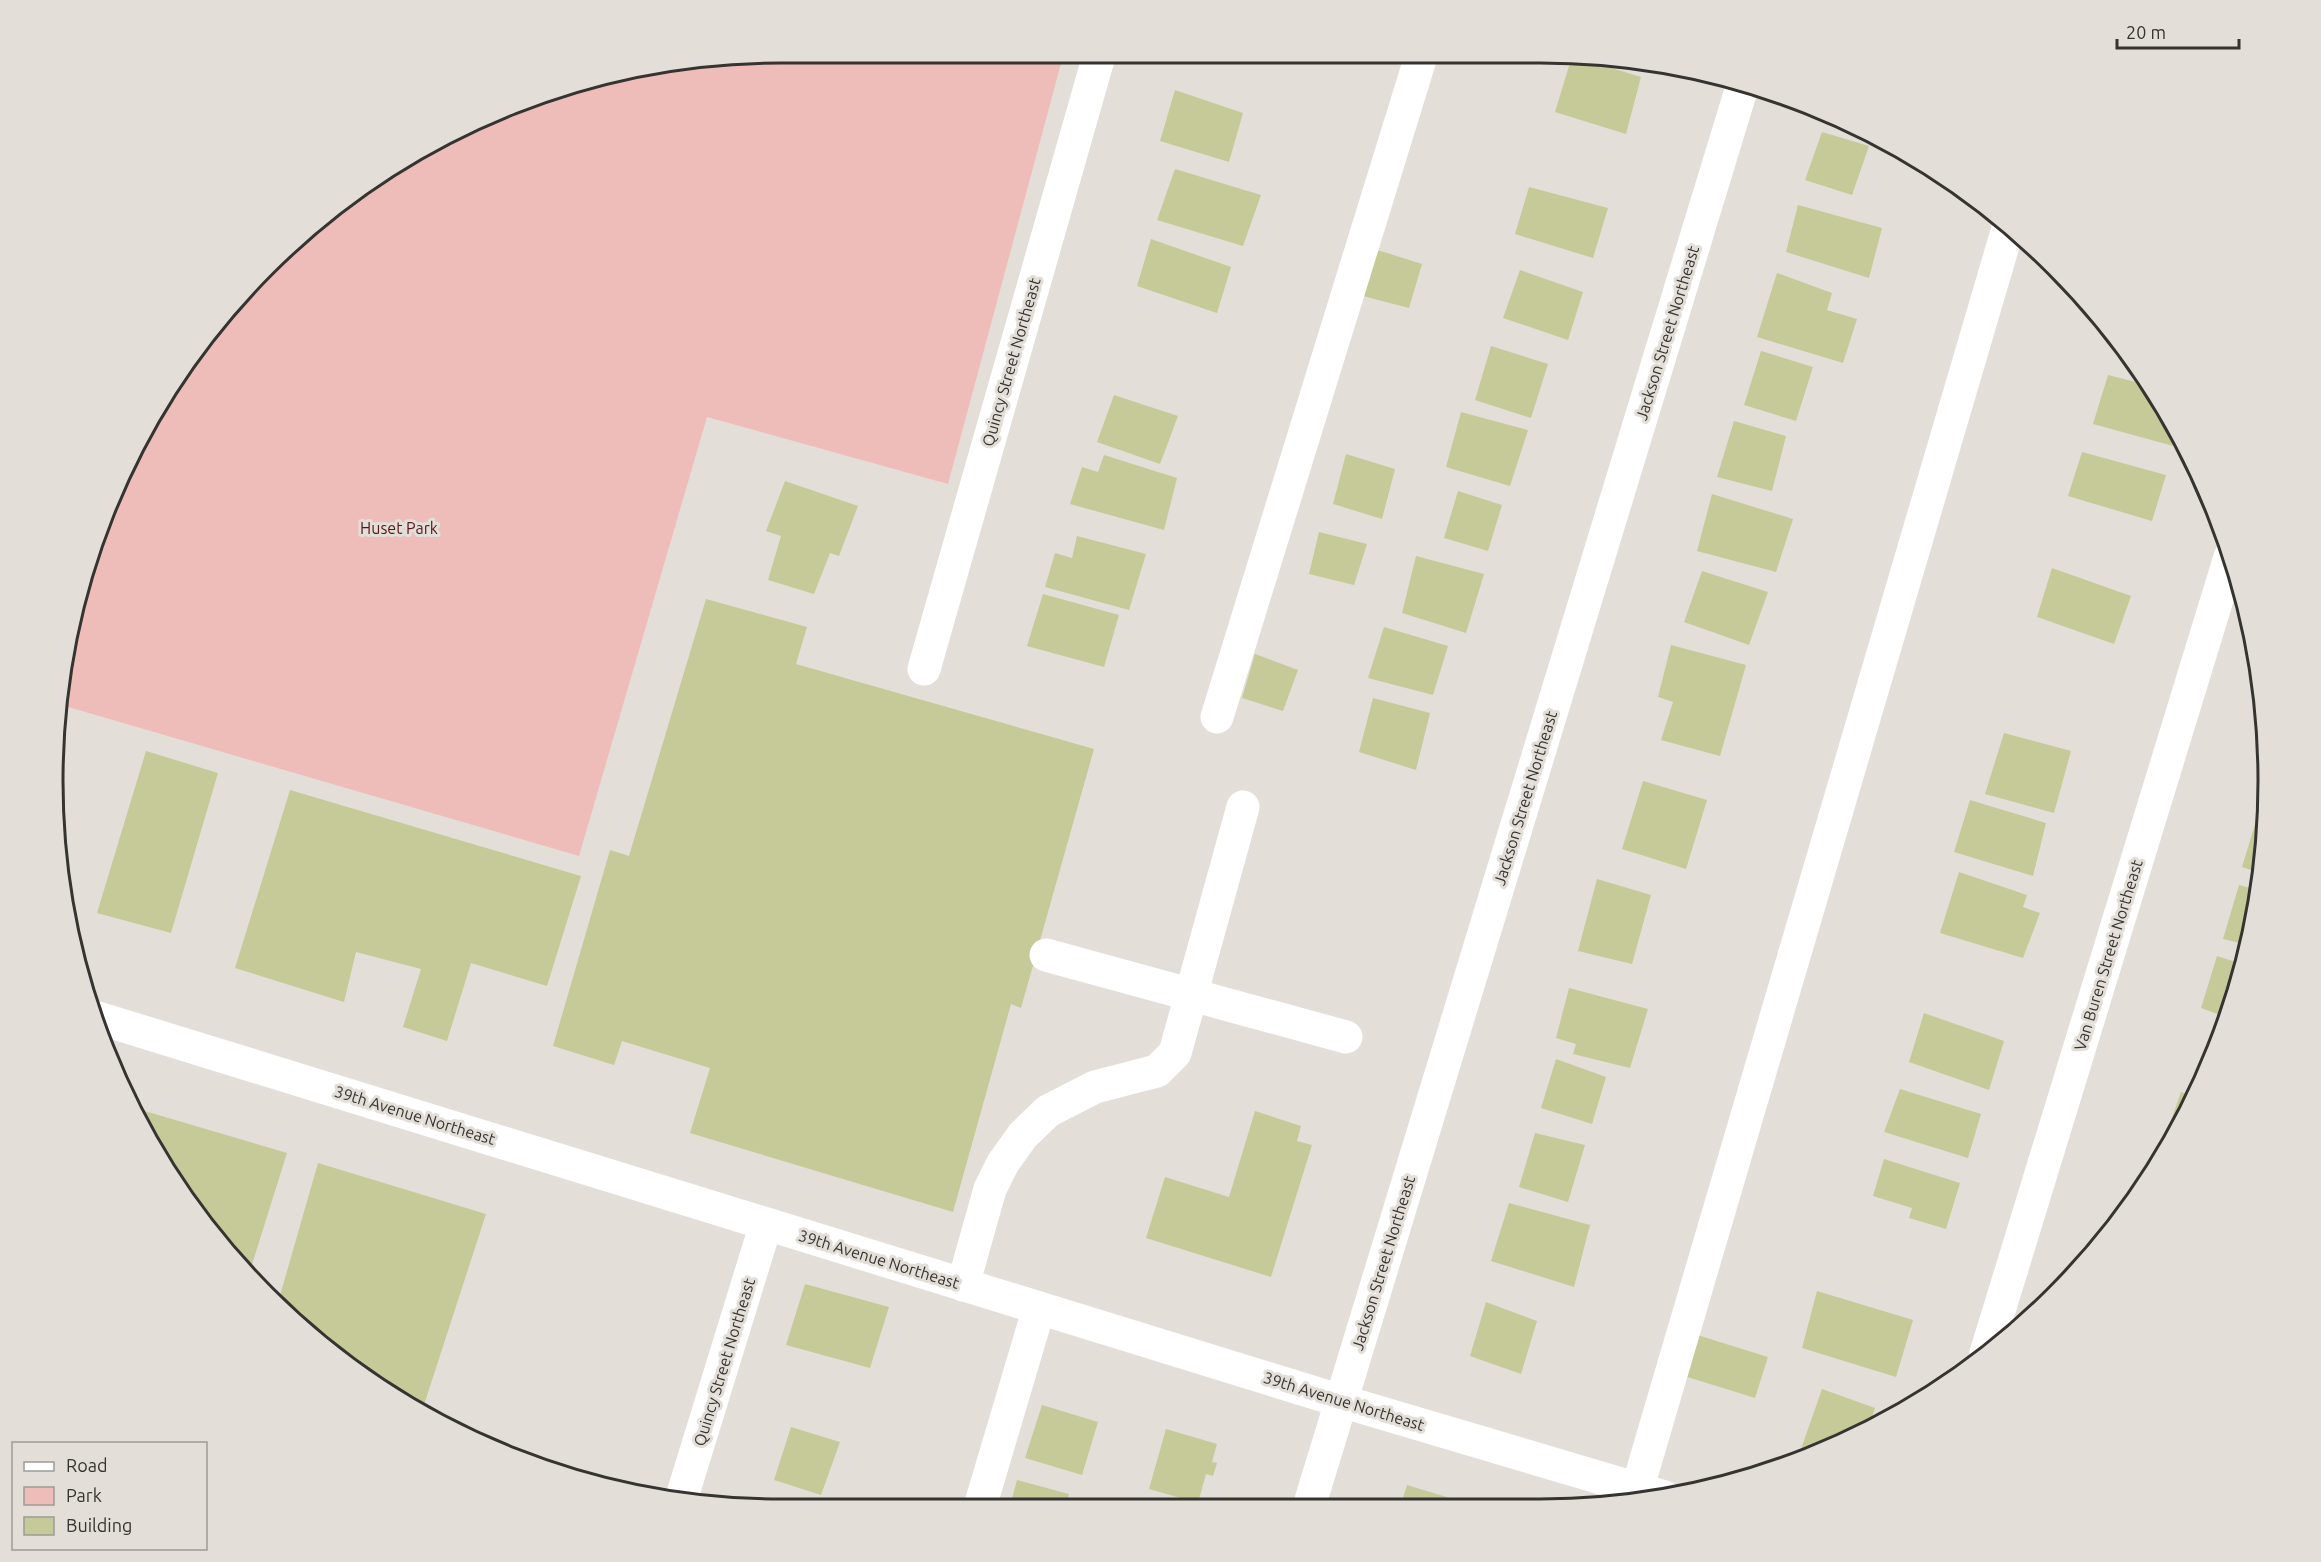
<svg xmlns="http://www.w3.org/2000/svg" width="2321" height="1562" viewBox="0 0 2321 1562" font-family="Ubuntu,sans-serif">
	<rect width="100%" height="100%" fill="#e3dfd8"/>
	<!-- green -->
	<path fill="#eebdb9" d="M1063 56 948 484 707 417 579 856 58 704 67 639 108 503 203 337 266 266 376 175 547 91 686 59Z"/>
	<!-- building -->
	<path fill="#c5ca98" d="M1572 56 1641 77 1626 134 1555 112Z
		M1175 90 1243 113 1229 162 1160 141Z
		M1825 115 1863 128 1886 142 1823 122Z
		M1822 132 1869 146 1852 195 1805 180Z
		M1175 169 1261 195 1243 246 1157 220Z
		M1529 187 1608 208 1593 258 1515 234Z
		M1798 205 1882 228 1869 278 1786 252Z
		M1151 239 1231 267 1217 313 1137 286Z
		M1371 248 1422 264 1409 308 1359 295Z
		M1520 270 1583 292 1568 340 1503 318Z
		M1777 273 1832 293 1827 310 1857 319 1843 363 1757 337Z
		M1491 346 1548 364 1531 418 1475 400Z
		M1761 351 1813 367 1796 421 1744 405Z
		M2108 375 2151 386 2179 439 2177 447 2093 424Z
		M1114 395 1178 416 1160 464 1097 442Z
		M1461 412 1528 430 1510 486 1446 467Z
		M1734 421 1786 436 1772 491 1717 477Z
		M2082 452 2166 475 2152 521 2068 496Z
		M1346 454 1395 469 1382 519 1333 504Z
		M1104 455 1177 478 1164 530 1070 504 1082 467 1098 472Z
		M785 481 858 506 839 556 830 553 814 594 768 580 781 536 766 531Z
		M1458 491 1502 505 1488 551 1444 538Z
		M1712 494 1793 519 1776 572 1697 551Z
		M1319 532 1367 544 1354 585 1309 574Z
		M1077 536 1146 554 1129 610 1045 587 1055 553 1072 558Z
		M1416 556 1484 574 1466 633 1402 613Z
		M2052 568 2131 596 2114 644 2037 617Z
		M1702 571 1768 592 1749 645 1684 622Z
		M1043 594 1119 615 1104 667 1027 646Z
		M706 599 807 627 796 664 1094 749 1021 1008 1011 1004 953 1212 690 1133 710 1068 622 1041 614 1065 553 1046 610 850 629 856Z
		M1384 627 1448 646 1433 695 1368 678Z
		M1671 645 1746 665 1720 756 1661 740 1673 702 1658 697Z
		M1255 654 1298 670 1283 711 1242 698Z
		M1373 698 1430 713 1416 770 1359 752Z
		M2004 733 2071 751 2054 813 1985 794Z
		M146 751 218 773 171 933 97 913Z
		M2268 773V781L2267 798 2261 796Z
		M1643 781 1707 800 1686 869 1622 849Z
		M290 790 581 876 547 986 471 963 447 1041 403 1027 421 969 356 952 344 1002 235 968Z
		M1970 800 2046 823 2033 876 1954 852Z
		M2259 811 2265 813 2259 873 2242 867Z
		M1959 872 2027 895 2023 907 2040 913 2023 958 1940 933Z
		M1597 879 1651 895 1632 964 1578 951Z
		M2239 885 2258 890 2255 923 2248 945 2223 939Z
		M2217 956 2242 964 2226 1017 2201 1008Z
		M1569 988 1648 1009 1630 1068 1573 1054 1576 1044 1556 1038Z
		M1924 1013 2004 1041 1989 1090 1909 1062Z
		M1556 1059 1606 1077 1592 1124 1541 1108Z
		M1900 1089 1981 1114 1968 1158 1884 1132Z
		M2181 1092 2193 1096 2166 1147 2162 1146Z
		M131 1107 287 1153 249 1274 150 1145Z
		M1255 1111 1301 1126 1297 1141 1312 1145 1271 1277 1146 1238 1165 1177 1229 1197Z
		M1535 1133 1585 1145 1568 1202 1519 1187Z
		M1884 1159 1960 1183 1946 1229 1909 1218 1912 1208 1873 1196Z
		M318 1163 486 1214 422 1411 338 1359 277 1306Z
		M1509 1203 1590 1225 1574 1287 1491 1261Z
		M805 1284 889 1307 870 1368 786 1345Z
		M1817 1291 1913 1320 1896 1377 1802 1348Z
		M1486 1302 1537 1321 1521 1374 1470 1356Z
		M1694 1334 1768 1357 1755 1398 1681 1375Z
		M1822 1389 1875 1408 1868 1428 1813 1456 1800 1452Z
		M1042 1405 1098 1422 1082 1475 1025 1458Z
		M791 1427 840 1442 821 1495 774 1480Z
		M1166 1429 1217 1444 1212 1462 1217 1463 1213 1476 1206 1474 1198 1503 1149 1489Z
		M1017 1480 1069 1494 1065 1510H1009Z
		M1407 1485 1486 1509V1510H1399Z"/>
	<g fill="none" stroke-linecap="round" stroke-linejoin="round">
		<!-- minor -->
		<path stroke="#fff" stroke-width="33" d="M924 669 1099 56
			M1217 717 1422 53
			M1046 955 1346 1037
			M95 1017 1341 1401 1665 1497
			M963 1285 990 1189 1003 1163 1023 1135 1048 1111 1095 1087 1157 1071 1175 1053 1243 807
			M1986 1353 2230 557
			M681 1500 766 1224
			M1634 1500 2009 225
			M979 1510 1039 1308
			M1308 1510 1742 87"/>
	</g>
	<g text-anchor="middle" stroke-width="6" stroke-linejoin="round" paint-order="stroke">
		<!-- street labels -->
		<g font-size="16" fill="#363431" stroke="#e3dfd8">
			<text transform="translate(1667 333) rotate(-73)" y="6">Jackson Street Northeast</text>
			<text transform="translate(1011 362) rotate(-74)" y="6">Quincy Street Northeast</text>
			<text transform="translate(1525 798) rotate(-73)" y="6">Jackson Street Northeast</text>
			<text transform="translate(2108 955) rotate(-73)" y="6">Van Buren Street Northeast</text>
			<text transform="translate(415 1115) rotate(17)" y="6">39th Avenue Northeast</text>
			<text transform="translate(879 1259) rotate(17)" y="6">39th Avenue Northeast</text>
			<text transform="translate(1383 1263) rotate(-73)" y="6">Jackson Street Northeast</text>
			<text transform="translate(724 1362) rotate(-73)" y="6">Quincy Street Northeast</text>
			<text transform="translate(1344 1401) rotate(17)" y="6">39th Avenue Northeast</text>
		</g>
		<!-- park labels -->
		<g font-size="16" fill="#581518" stroke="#e3dfd8">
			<text x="399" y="534">Huset Park</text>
		</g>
	</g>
	<!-- crop -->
	<path d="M0 0H2321V1562H0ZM781 63H1540A718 718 0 0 1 2258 781V781A718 718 0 0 1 1540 1499H781A718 718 0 0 1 63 781V781A718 718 0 0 1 781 63Z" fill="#e3dfd8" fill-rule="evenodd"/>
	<path fill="none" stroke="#363431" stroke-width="3" d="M781 63H1540A718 718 0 0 1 2258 781V781A718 718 0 0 1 1540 1499H781A718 718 0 0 1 63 781V781A718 718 0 0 1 781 63Z"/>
	<!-- legend -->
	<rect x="12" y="1442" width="195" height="108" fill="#e3dfd8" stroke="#9e9b95" stroke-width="1.5"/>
	<rect x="24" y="1462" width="30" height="9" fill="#ffffff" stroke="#9e9b95" stroke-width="1.5"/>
	<text x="66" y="1472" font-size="18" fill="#363431">Road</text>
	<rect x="24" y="1487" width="30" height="18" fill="#eebdb9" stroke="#9e9b95" stroke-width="1.5"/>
	<text x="66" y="1502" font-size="18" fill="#363431">Park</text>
	<rect x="24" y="1517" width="30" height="18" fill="#c5ca98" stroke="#9e9b95" stroke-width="1.5"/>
	<text x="66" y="1532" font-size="18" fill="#363431">Building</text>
	<!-- scale -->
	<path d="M2117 39v9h122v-9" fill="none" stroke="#363431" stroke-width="3"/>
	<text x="2126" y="39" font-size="18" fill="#363431" stroke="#e3dfd8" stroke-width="4.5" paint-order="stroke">20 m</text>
</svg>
